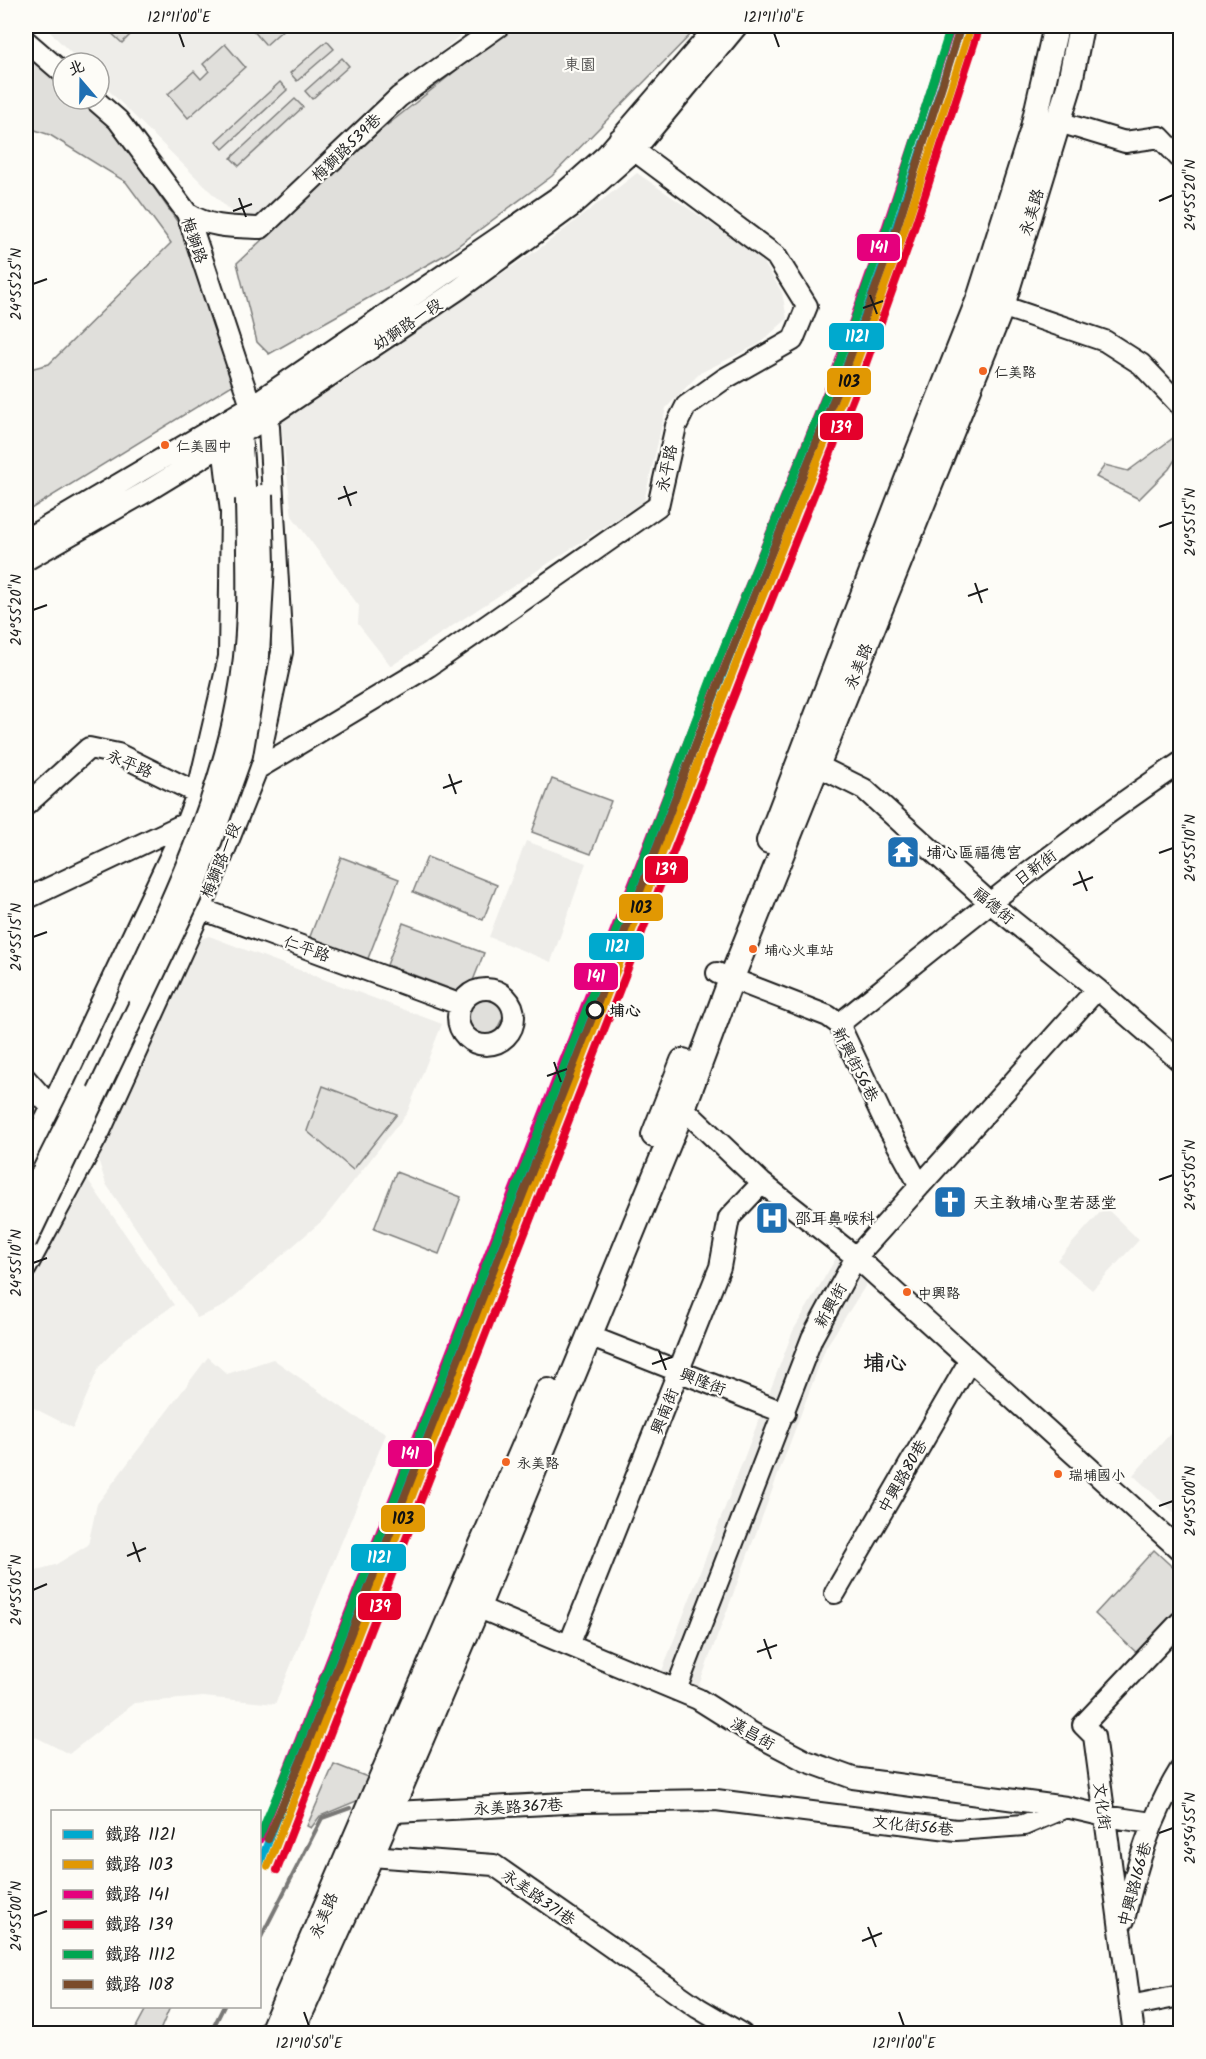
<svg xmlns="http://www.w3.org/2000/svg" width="1206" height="2059" viewBox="0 0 1206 2059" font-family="Kalam,'LXGW WenKai TC',sans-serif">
	<rect width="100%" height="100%" fill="#fdfcf7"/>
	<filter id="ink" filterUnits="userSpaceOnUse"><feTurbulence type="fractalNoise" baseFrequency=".0167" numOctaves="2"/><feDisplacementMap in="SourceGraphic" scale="12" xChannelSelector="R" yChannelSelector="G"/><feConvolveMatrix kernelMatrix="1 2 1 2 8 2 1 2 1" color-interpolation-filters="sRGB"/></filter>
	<g filter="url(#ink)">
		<!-- built -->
		<path fill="#eeede9" d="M44 26H471L383 102 262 215 243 218 229 210 99 81V63H81Z
			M637 173 761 258 782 292 787 319 759 344 700 373 666 408 644 501 391 666 358 624 359 606 292 516 281 422 543 246Z
			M526 841 586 863 551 962 489 937Z
			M209 936 442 1024 407 1113 323 1220 222 1307 197 1318 106 1184 98 1159 196 941Z
			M88 1180 174 1305 124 1340 99 1367 73 1428 26 1404V1291Z
			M1105 1207 1139 1240 1092 1290 1057 1260Z
			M839 1253 871 1277 826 1347 696 1693 660 1676 793 1331Z
			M208 1357 227 1374 273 1359 354 1416 386 1434 275 1704 203 1697 134 1703 69 1754 26 1732V1573L55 1565 88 1545 97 1504Z
			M1180 1423V1518L1133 1475Z"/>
		<!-- green -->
		<path fill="#e0dfdb" stroke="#7e7e7c" stroke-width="1.5" d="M104 26H139L122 43Z
			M252 26H287L266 45 250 27Z
			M512 26H699L552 176 448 253 269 354 257 342 237 263 376 134Z
			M327 41 334 49 297 81 290 73Z
			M225 44 245 67 188 118 168 94 194 71 201 79 209 71 203 64Z
			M26 52 63 83V99H82L109 122 181 227 234 384 26 512V370L49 364 171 243 126 182 50 135 26 127Z
			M342 58 349 66 312 99 305 91Z
			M280 82 287 90 223 149 216 141Z
			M295 99 303 107 239 166 231 158Z
			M1180 433V452L1169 469 1139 499 1096 477 1105 465 1128 471Z
			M552 779 611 801 591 854 532 832Z
			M341 857 399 879 367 961 309 939Z
			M427 857 497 885 483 920 413 892Z
			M403 923 484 953 470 988 459 992 387 965Z
			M484 996 497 1000 506 1011 494 1035 482 1037 471 1031 465 1020 471 1002Z
			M323 1086 397 1114 353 1170 307 1131Z
			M396 1172 461 1197 439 1254 374 1229Z
			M1154 1550 1180 1574V1608L1138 1654 1095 1614Z
			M334 1764 370 1778 359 1800 320 1816 311 1828 307 1826Z
			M147 2007H170L159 2033H133Z"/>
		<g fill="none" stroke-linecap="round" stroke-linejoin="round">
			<!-- stream -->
			<path stroke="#797876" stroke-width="4" d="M260 1939 322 1818 350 1808
				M210 2034 224 2006"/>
			<defs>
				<path id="minor" d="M26 41 63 73
					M94 99 118 120 187 213 251 406 258 416
					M1059 122 1125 142 1160 137 1180 158
					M187 213C210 228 234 227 261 228L399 97 499 26
					M990 302 1105 341 1141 364 1180 405
					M241 434 246 499
					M26 539 251 406 561 195 606 155 717 26
					M26 560 149 490 262 421 459 289 571 207 633 152 737 26
					M804 759 864 789 989 902 1097 989 1180 1061
					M26 805 89 748 118 754 207 798
					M26 899 186 823 257 769 429 666 658 506 676 426 686 406 724 379 793 340 807 306 776 256 619 139
					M190 905 461 1005
					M717 973 828 1016 839 1024 885 1122 920 1186
					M458 1017a28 28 0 1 1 56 0a28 28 0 1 1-56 0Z
					M839 1024C951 934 1061 843 1180 763
					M26 1079 51 1107
					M670 1103 683 1108 762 1183 856 1257 1180 1550
					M26 1161 186 823 197 794 229 657 231 512 225 462 241 434
					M26 1268 100 1131 201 909 257 769 282 652 269 427 262 421
					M589 1336 785 1413
					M835 1593 970 1360
					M465 1602 698 1699 752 1733 806 1761 853 1778 1066 1807 1105 1816 1152 1823
					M569 1645 720 1267 729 1218 762 1183
					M676 1690 812 1338 856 1257 1097 989
					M376 1813 584 1802 716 1800 956 1830 1024 1825 1066 1807
					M359 1852 371 1856 494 1865 698 2008 742 2034
					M1124 1920C1136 1867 1151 1817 1180 1770
					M1130 2006 1180 1996
					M1134 2034 1094 1736 1083 1725 1180 1622"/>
				<path id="major" d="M769 841 910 472 979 299 1032 132 1056 26
					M654 1135 683 1061
					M271 2034 548 1391
					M291 2034 371 1856 478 1606 683 1108 732 977 1002 306 1069 87 1081 26"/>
			</defs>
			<!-- minor casing -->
			<use href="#minor" stroke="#1c1c1c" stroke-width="24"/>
			<!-- major casing -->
			<use href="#major" stroke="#1c1c1c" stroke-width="28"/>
			<!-- minor -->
			<use href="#minor" stroke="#fdfcf7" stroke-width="20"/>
			<!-- major -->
			<use href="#major" stroke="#fdfcf7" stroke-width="24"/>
			<defs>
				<path id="minor-bridge" d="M130 991C174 897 219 801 238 698 251 632 247 565 246 499
					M26 1204 81 1094
					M26 1242 194 890 242 755 259 655 264 564 262 495"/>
			</defs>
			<!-- minor-bridge casing -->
			<use href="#minor-bridge" stroke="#1c1c1c" stroke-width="24" stroke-linecap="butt"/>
			<!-- minor-bridge -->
			<use href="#minor-bridge" stroke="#fdfcf7" stroke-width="20"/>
			<defs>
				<path id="rail-1" d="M260 1863 745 617 842 377 890 244 961 26"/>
				<path id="rail-2" d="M268 1866 753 620 850 380 899 247 970 29"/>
				<path id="rail-3" d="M260 1839 737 614 834 374 881 241 952 26"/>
				<path id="rail-4" d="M277 1870 762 624 859 383 907 250 978 32"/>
				<path id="rail-5" d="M260 1835 296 1750 584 1015 713 674 834 376 883 240 951 26"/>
				<path id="rail-6" d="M268 1839 304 1753 592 1018 721 677 842 379 892 243 960 29"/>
			</defs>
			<!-- rail-1 casing -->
			<use href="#rail-1" stroke="#fdfcf7" stroke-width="12"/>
			<!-- rail-2 casing -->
			<use href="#rail-2" stroke="#fdfcf7" stroke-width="12"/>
			<!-- rail-3 casing -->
			<use href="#rail-3" stroke="#fdfcf7" stroke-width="12"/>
			<!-- rail-4 casing -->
			<use href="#rail-4" stroke="#fdfcf7" stroke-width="12"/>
			<!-- rail-5 casing -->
			<use href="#rail-5" stroke="#fdfcf7" stroke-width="12"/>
			<!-- rail-6 casing -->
			<use href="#rail-6" stroke="#fdfcf7" stroke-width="12"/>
			<!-- rail-1 -->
			<use href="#rail-1" stroke="#00a9ce" stroke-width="8"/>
			<!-- rail-2 -->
			<use href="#rail-2" stroke="#e19803" stroke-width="8"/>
			<!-- rail-3 -->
			<use href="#rail-3" stroke="#e5007d" stroke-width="8"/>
			<!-- rail-4 -->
			<use href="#rail-4" stroke="#e4002b" stroke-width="8"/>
			<!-- rail-5 -->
			<use href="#rail-5" stroke="#00a651" stroke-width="8"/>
			<!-- rail-6 -->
			<use href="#rail-6" stroke="#7a4b2a" stroke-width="8"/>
		</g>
	</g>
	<!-- ticks -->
	<path fill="none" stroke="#1c1c1c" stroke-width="2" d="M179 33 184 47M774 33 779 47M239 198 246 217M1159 201 1173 195M233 211 252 204M33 284 47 279M870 295 877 314M863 308 883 301M344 486 351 506M338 499 357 492M1159 527 1173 522M975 583 982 603M968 596 988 589M33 610 47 605M449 774 456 794M443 788 462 781M1159 853 1173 848M1079 871 1087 891M1073 885 1093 877M33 937 47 932M554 1062 561 1082M547 1076 567 1069M1159 1180 1173 1175M33 1263 47 1258M659 1351 666 1370M652 1364 672 1357M1159 1506 1173 1501M133 1542 140 1562M127 1556 146 1548M33 1590 47 1584M764 1639 771 1659M757 1652 777 1645M1159 1833 1173 1828M33 1916 47 1911M868 1927 876 1947M862 1941 882 1933M304 2012 309 2026M899 2012 904 2026"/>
	<!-- icons -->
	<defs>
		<symbol id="temple-square" viewBox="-11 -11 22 22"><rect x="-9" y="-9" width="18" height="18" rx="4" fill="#1f6fb2" stroke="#fdfcf7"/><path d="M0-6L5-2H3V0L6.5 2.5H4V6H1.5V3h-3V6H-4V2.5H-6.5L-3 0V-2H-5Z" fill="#fff"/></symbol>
		<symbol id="church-square" viewBox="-11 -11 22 22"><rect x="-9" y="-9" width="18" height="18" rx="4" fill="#1f6fb2" stroke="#fdfcf7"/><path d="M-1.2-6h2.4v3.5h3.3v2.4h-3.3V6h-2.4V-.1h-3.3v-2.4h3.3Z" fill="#fff"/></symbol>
		<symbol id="hospital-square" viewBox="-11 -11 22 22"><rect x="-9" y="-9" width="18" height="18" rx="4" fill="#1f6fb2" stroke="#fdfcf7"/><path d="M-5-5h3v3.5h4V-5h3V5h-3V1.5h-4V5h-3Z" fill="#fff"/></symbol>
	</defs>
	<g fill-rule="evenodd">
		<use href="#temple-square" x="884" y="833" width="38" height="38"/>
		<use href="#church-square" x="931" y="1183" width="38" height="38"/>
		<use href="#hospital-square" x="753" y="1199" width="38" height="38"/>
	</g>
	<!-- markers -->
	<g fill="#f26522" stroke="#fdfcf7" stroke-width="2">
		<circle cx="983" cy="371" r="5"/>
		<circle cx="165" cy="445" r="5"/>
		<circle cx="753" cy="949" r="5"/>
		<circle cx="907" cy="1292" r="5"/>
		<circle cx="506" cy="1462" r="5"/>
		<circle cx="1058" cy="1474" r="5"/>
	</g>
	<circle fill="#fdfcf7" stroke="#1c1c1c" stroke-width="3" cx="595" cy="1010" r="8"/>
	<g text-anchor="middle" stroke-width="4.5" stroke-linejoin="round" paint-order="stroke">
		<!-- bus labels -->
		<g font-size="14" fill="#1c1c1c" stroke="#fdfcf7" text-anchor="start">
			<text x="994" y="377">仁美路</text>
			<text x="176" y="451">仁美國中</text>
			<text x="764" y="955">埔心火車站</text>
			<text x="918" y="1298">中興路</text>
			<text x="517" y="1468">永美路</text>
			<text x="1069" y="1480">瑞埔國小</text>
		</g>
		<!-- park labels -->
		<g font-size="16" fill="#575655" stroke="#fdfcf7">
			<text x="580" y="70">東園</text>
		</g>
		<!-- street labels -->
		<g font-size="16" fill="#1c1c1c" stroke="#fdfcf7">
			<text transform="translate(346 147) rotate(-44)" y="6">梅獅路539巷</text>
			<text transform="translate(1031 212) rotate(-73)" y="6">永美路</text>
			<text transform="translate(195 240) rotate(71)" y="6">梅獅路</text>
			<text transform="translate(407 324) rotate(-34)" y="6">幼獅路一段</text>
			<text transform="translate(666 468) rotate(-78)" y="6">永平路</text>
			<text transform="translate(858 666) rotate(-68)" y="6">永美路</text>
			<text transform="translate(130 763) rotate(23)" y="6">永平路</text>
			<text transform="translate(220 860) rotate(-68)" y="6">梅獅路一段</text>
			<text transform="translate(1035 867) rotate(-37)" y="6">日新街</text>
			<text transform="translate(994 905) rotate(40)" y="6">福德街</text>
			<text transform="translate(307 948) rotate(20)" y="6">仁平路</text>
			<text transform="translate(856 1064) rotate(63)" y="6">新興街56巷</text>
			<text transform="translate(830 1305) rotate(-61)" y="6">新興街</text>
			<text transform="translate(703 1381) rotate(21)" y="6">興隆街</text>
			<text transform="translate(664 1411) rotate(-68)" y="6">興南街</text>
			<text transform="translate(902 1476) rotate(-60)" y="6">中興路80巷</text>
			<text transform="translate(753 1733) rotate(30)" y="6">漢昌街</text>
			<text transform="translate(518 1806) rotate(-3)" y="6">永美路367巷</text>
			<text transform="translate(1103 1806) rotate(83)" y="6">文化街</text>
			<text transform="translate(913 1825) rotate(6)" y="6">文化街56巷</text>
			<text transform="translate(1134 1884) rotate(-75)" y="6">中興路166巷</text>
			<text transform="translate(539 1897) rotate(35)" y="6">永美路371巷</text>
			<text transform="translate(323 1915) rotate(-67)" y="6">永美路</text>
		</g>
		<!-- poi labels -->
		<g font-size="16" fill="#1c1c1c" stroke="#fdfcf7" text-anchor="start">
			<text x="926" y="858">埔心區福德宮</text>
			<text x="973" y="1208">天主教埔心聖若瑟堂</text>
			<text x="795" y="1224">邵耳鼻喉科</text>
		</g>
		<!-- stop labels -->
		<g font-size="16" font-weight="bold" fill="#1c1c1c" stroke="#fdfcf7" text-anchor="start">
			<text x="609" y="1016">埔心</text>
		</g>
		<!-- district labels -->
		<g font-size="22" font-weight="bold" fill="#1c1c1c" stroke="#fdfcf7">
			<text x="885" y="1370">埔心</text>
		</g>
	</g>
	<g stroke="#fdfcf7" stroke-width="2">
		<rect x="856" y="233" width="45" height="29" rx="6" fill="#e5007d"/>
		<rect x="828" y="322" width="57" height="29" rx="6" fill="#00a9ce"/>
		<rect x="826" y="367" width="46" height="29" rx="6" fill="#e19803"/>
		<rect x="819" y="412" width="45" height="29" rx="6" fill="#e4002b"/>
		<rect x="644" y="855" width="45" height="29" rx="6" fill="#e4002b"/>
		<rect x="618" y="893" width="46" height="29" rx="6" fill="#e19803"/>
		<rect x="588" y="932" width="57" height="29" rx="6" fill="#00a9ce"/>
		<rect x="573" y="962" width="46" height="29" rx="6" fill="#e5007d"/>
		<rect x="387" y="1439" width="46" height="29" rx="6" fill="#e5007d"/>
		<rect x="380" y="1504" width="46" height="29" rx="6" fill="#e19803"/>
		<rect x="350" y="1543" width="57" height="29" rx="6" fill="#00a9ce"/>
		<rect x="357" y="1592" width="45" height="29" rx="6" fill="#e4002b"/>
	</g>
	<g font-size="16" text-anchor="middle" font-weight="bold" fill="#fff">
		<text x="879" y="253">141</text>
		<text x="857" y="342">1121</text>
		<text x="841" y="433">139</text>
		<text x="666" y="875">139</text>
		<text x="617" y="952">1121</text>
		<text x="596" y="982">141</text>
		<text x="410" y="1459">141</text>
		<text x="379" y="1563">1121</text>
		<text x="380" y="1612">139</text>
	</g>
	<g font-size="16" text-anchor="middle" font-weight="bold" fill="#111">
		<text x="849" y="387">103</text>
		<text x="641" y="913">103</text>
		<text x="403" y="1524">103</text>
	</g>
	<!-- margin -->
	<rect width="1206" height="2059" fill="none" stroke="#fdfcf7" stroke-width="66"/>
	<!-- legend -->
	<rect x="51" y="1810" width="210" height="198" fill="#fdfcf7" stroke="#a3a29f" stroke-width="1.5"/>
	<rect x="63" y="1830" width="30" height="9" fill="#00a9ce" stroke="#a3a29f" stroke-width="1.5"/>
	<text x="105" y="1840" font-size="18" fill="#1c1c1c">鐵路 1121</text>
	<rect x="63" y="1860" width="30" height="9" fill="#e19803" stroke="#a3a29f" stroke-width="1.5"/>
	<text x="105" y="1870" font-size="18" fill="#1c1c1c">鐵路 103</text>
	<rect x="63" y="1890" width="30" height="9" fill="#e5007d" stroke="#a3a29f" stroke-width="1.5"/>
	<text x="105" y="1900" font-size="18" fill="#1c1c1c">鐵路 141</text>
	<rect x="63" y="1920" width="30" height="9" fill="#e4002b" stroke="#a3a29f" stroke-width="1.5"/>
	<text x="105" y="1930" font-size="18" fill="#1c1c1c">鐵路 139</text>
	<rect x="63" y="1950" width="30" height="9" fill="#00a651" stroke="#a3a29f" stroke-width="1.5"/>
	<text x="105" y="1960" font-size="18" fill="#1c1c1c">鐵路 1112</text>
	<rect x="63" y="1980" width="30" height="9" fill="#7a4b2a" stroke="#a3a29f" stroke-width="1.5"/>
	<text x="105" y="1990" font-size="18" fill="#1c1c1c">鐵路 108</text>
	<!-- north arrow -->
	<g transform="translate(81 81) rotate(340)"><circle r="28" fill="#fdfcf7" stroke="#a3a29f" stroke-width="1.5"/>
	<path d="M0-4.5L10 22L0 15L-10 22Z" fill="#1f6fb2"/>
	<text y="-9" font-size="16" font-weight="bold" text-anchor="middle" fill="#1c1c1c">北</text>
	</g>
	<rect x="33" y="33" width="1140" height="1993" fill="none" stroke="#1c1c1c" stroke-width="2"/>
	<g font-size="15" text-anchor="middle" fill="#1c1c1c">
		<text x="179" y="22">121°11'00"E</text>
		<text x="774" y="22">121°11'10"E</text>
		<text transform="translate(1190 195) rotate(-90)" y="5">24°55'20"N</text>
		<text transform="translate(16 284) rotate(-90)" y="5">24°55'25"N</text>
		<text transform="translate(1190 522) rotate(-90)" y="5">24°55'15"N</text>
		<text transform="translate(16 610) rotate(-90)" y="5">24°55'20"N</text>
		<text transform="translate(1190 848) rotate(-90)" y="5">24°55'10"N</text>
		<text transform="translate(16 937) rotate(-90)" y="5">24°55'15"N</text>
		<text transform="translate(1190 1175) rotate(-90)" y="5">24°55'05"N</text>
		<text transform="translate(16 1263) rotate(-90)" y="5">24°55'10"N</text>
		<text transform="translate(1190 1501) rotate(-90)" y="5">24°55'00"N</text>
		<text transform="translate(16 1590) rotate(-90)" y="5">24°55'05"N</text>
		<text transform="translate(1190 1828) rotate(-90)" y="5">24°54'55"N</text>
		<text transform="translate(16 1916) rotate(-90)" y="5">24°55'00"N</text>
		<text x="309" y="2048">121°10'50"E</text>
		<text x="904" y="2048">121°11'00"E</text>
	</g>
</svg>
